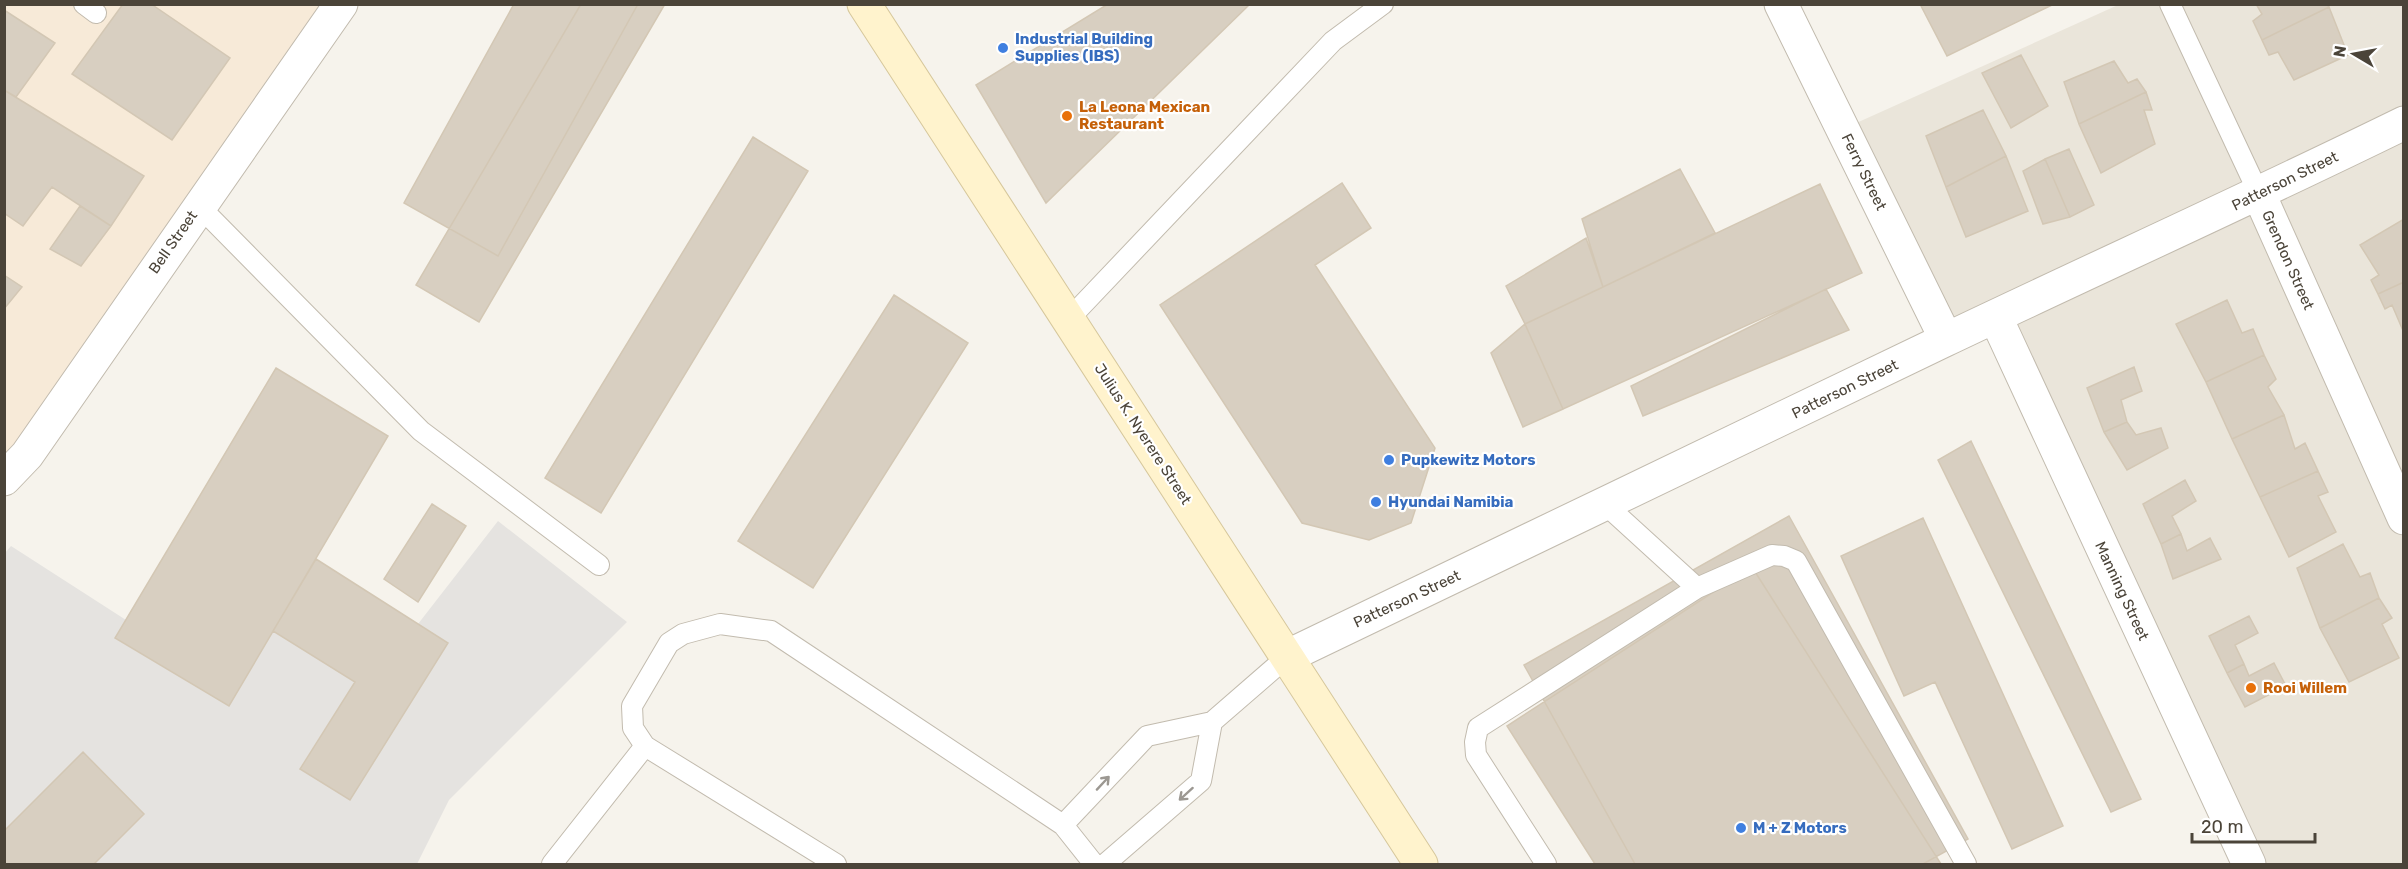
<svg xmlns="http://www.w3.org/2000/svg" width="2408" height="869" viewBox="0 0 2408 869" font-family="Rubik,sans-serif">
	<rect width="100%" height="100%" fill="#f6f3ec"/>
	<!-- residential -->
	<path fill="#eae5da" d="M2118 5H2403V864H2249L1996 318 1946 339 1843 129Z"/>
	<!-- commercial -->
	<path fill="#f7ead8" d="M5 5H348L5 475Z"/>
	<!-- parking -->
	<path fill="#e5e3e0" d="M498 521 627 622 449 800 417 864H94L144 814 83 752 5 831 4 554 11 546 126 620 116 639 228 705 273 631 355 682 300 768 349 799 448 643 418 624Z"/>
	<!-- building -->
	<path fill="#d8cfc1" stroke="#d3c7b4" stroke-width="1.5" d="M123 4H151L230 58 172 140 72 74Z
		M514 4H638L498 256 404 203Z
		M581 4H665L479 322 416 285Z
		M1108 4H1250L1046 203 976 85Z
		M1920 4H2054L1947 56Z
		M2256 4H2327L2329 7 2262 40 2253 21 2262 14Z
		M2329 7 2348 55 2294 80 2278 52 2269 55 2262 40Z
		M4 10 55 43 16 97 4 90Z
		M2021 55 2048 106 2011 128 1982 73Z
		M2114 61 2128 83 2137 79 2146 92 2079 124 2064 82Z
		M4 90 144 176 111 226 52 187 23 226 4 213Z
		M2146 92 2152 110H2144L2155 144 2101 173 2079 124Z
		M1983 110 2006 156 1946 187 1926 136Z
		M753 137 808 171 601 513 545 478Z
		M2069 149 2094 205 2070 217 2045 159Z
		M2006 156 2028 211 1966 237 1946 187Z
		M2045 159 2070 217 2043 224 2023 171Z
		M1680 169 1715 233 1603 287 1582 219Z
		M1342 183 1371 228 1315 265 1435 448 1411 523 1369 540 1302 523 1160 305Z
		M1820 184 1862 273 1563 409 1525 324Z
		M80 206 111 226 81 266 50 249Z
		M2404 219V282L2378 294 2371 280 2379 275 2360 245Z
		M1586 238 1603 287 1525 324 1506 286Z
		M4 275 22 287 4 309Z
		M2404 282V333L2392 305 2385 309 2378 294Z
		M1826 289 1849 330 1643 416 1631 386Z
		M894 295 968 343 813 588 738 541Z
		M2227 300 2242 333 2253 329 2264 355 2206 382 2176 324Z
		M1525 324 1563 409 1523 427 1491 353Z
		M2264 355 2276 379 2268 387 2284 415 2232 439 2206 382Z
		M2134 367 2142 391 2121 400 2127 422 2104 432 2087 388Z
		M276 368 388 436 229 706 115 638Z
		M2284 415 2295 449 2305 443 2318 471 2260 497 2232 439Z
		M2127 422 2136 435 2161 428 2168 448 2127 470 2104 432Z
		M1971 441 2141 799 2111 812 1938 460Z
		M2318 471 2328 492 2318 496 2336 532 2289 557 2260 497Z
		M2185 480 2196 501 2172 516 2181 534 2161 544 2143 504Z
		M432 504 466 526 418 602 384 579Z
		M1789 516 1968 839 1923 864H1635L1524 665Z
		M1923 518 2063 826 2012 849 1935 682 1904 696 1841 556Z
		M2181 534 2187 551 2210 538 2221 559 2173 579 2161 544Z
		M2343 544 2360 577 2370 573 2379 598 2320 628 2297 568Z
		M316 559 448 643 350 800 300 769 355 682 273 631Z
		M1752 567 1941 864H1595L1507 726Z
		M2379 598 2392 618 2382 624 2399 658 2349 682 2320 628Z
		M2249 616 2258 633 2235 645 2244 664 2227 673 2209 636Z
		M2274 663 2286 686 2245 707 2227 673 2244 664 2249 676Z
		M83 752 144 814 94 864H4V831Z"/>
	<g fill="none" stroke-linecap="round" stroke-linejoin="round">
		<defs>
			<path id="lane" d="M84 4 96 13
				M2170 4 2259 194
				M199 206 421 431 599 565
				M1068 320 1333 41 1383 4
				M1606 505 1697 588 1772 555 1784 556 1796 561 1966 864
				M1063 825 1147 736 1212 722 1288 656
				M552 864 645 746
				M836 864 645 746 633 728 632 706 669 643 683 634 720 624 771 631 1063 825 1094 864
				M1105 864 1201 781 1212 722
				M1546 864 1476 755 1475 742 1478 728 1697 588"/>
			<path id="street" d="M1781 4 1946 339
				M2259 194 2404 518
				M1996 318 2249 864
				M4 479 27 455 341 4
				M1288 656C1507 552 1724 445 1943 341 2096 268 2251 198 2404 123"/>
			<path id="secondary" d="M864 4 1421 864"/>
		</defs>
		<!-- lane casing -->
		<use href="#lane" stroke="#c2bbae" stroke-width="22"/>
		<!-- street casing -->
		<use href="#street" stroke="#c2bbae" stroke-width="35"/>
		<!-- secondary casing -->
		<use href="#secondary" stroke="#d6c79b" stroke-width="35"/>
		<!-- lane -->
		<use href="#lane" stroke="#fff" stroke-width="20"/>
		<!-- street -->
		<use href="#street" stroke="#fff" stroke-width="33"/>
		<!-- secondary -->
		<use href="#secondary" stroke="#fff3cd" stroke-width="33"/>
	</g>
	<!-- one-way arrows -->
	<defs><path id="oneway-shaft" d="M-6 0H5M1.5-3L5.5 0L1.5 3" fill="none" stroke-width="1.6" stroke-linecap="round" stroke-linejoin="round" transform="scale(1.5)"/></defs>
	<g stroke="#9c9892">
		<use href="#oneway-shaft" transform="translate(1103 783) rotate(-47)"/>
		<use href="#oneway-shaft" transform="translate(1186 794) rotate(138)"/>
	</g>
	<!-- markers -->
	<g fill="#3f7fe0" stroke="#fff" stroke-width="2">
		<circle cx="1003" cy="48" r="6"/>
		<circle cx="1389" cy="460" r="6"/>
		<circle cx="1376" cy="502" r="6"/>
		<circle cx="1741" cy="828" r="6"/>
	</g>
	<g fill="#e8710a" stroke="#fff" stroke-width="2">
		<circle cx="1067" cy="116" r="6"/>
		<circle cx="2251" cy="688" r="6"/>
	</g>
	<g text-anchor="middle" stroke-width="4.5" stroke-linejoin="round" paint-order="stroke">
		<!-- shop labels -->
		<g font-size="15" font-weight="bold" fill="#366cbe" stroke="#fff" text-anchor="start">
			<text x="1015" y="44">Industrial Building<tspan x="1015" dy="17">Supplies (IBS)</tspan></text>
			<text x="1401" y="465">Pupkewitz Motors</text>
			<text x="1388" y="507">Hyundai Namibia</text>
			<text x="1753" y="833">M + Z Motors</text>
		</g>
		<!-- food labels -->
		<g font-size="15" font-weight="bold" fill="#c56008" stroke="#fff" text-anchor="start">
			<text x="1079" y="112">La Leona Mexican<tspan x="1079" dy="17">Restaurant</tspan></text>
			<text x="2263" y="693">Rooi Willem</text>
		</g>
		<!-- street labels -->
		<g font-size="15" fill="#4b4439" stroke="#fff">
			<text transform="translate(1864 172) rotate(64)" y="5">Ferry Street</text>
			<text transform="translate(2285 181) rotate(-26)" y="5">Patterson Street</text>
			<text transform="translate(173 242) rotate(-55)" y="5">Bell Street</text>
			<text transform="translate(2288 260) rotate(66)" y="5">Grendon Street</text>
			<text transform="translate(1845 389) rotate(-26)" y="5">Patterson Street</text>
			<text transform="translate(1143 434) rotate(57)" y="5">Julius K. Nyerere Street</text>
			<text transform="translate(2122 591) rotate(65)" y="5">Manning Street</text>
			<text transform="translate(1407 599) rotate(-25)" y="5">Patterson Street</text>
		</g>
	</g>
	<!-- border -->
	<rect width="2408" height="869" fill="none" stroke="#4b4439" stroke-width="12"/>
	<!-- north arrow -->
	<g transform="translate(2354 54) rotate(280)" stroke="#ffffff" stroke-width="4.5" paint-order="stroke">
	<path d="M0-4.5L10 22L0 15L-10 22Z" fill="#4b4439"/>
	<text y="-9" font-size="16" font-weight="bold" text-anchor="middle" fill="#4b4439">N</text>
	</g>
	<!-- scale -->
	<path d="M2192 833v9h123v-9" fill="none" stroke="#4b4439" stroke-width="3"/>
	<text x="2201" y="833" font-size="18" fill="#4b4439" stroke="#ffffff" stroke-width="4.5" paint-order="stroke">20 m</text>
</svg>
